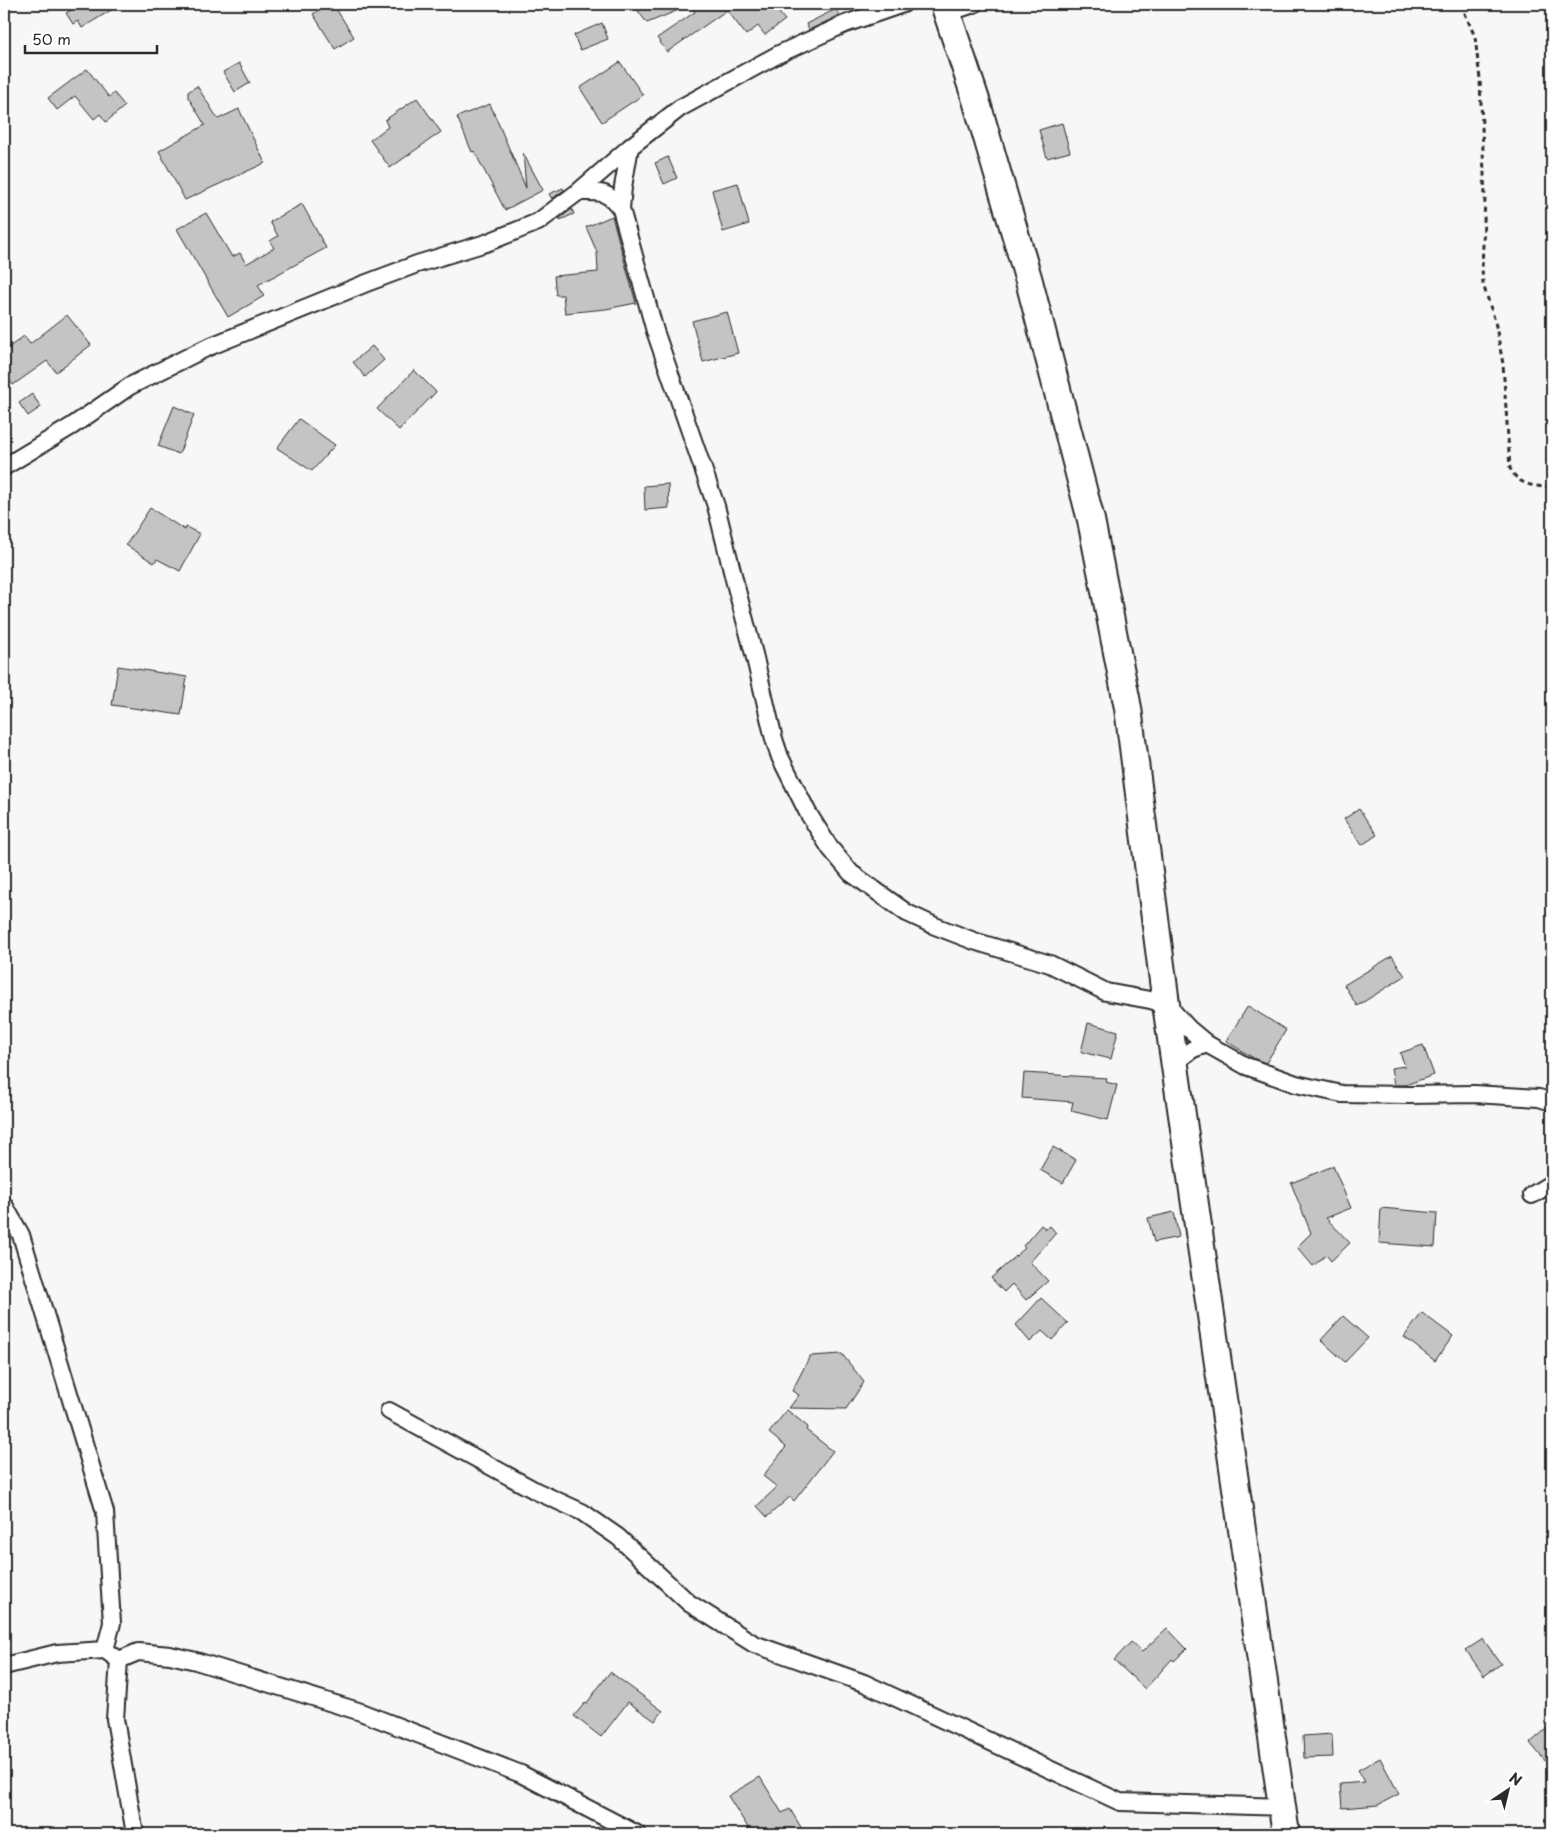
<svg xmlns="http://www.w3.org/2000/svg" width="1556" height="1838" viewBox="0 0 1556 1838" font-family="'Playpen Sans',sans-serif">
	<rect width="100%" height="100%" fill="#f7f7f7"/>
	<filter id="ink" filterUnits="userSpaceOnUse"><feTurbulence type="fractalNoise" baseFrequency=".02" numOctaves="2"/><feDisplacementMap in="SourceGraphic" scale="10" xChannelSelector="R" yChannelSelector="G"/><feConvolveMatrix kernelMatrix="1 2 1 2 8 2 1 2 1" color-interpolation-filters="sRGB"/></filter>
	<g filter="url(#ink)">
		<!-- building -->
		<path fill="#c4c4c4" stroke="#2b2b2b" d="M81 4H121L82 28 78 21 73 24 66 13Z
			M329 4H333L354 37 335 49 313 14Z
			M633 4H772L785 20 765 35 758 26 746 35 727 10 667 52 657 38 695 12 691 5 647 23Z
			M836 9 840 15 809 30 806 24Z
			M602 23 608 39 580 50 574 35Z
			M620 62 643 95 602 122 580 88Z
			M239 63 250 83 235 92 223 72Z
			M87 69 109 97 114 93 125 106 106 122 100 114 94 119 75 96 57 110 48 98Z
			M197 86 218 119 239 109 265 163 185 200 159 151 205 125 188 97V92Z
			M417 98 441 132 390 168 370 140 388 127 385 120Z
			M490 104 526 188 523 153 543 190 505 210 474 151 472 152 457 117Z
			M1062 123 1070 152 1047 158 1039 130Z
			M668 157 677 178 664 184 655 163Z
			M738 183 749 224 723 232 712 190Z
			M563 188 564 190 552 199 549 194Z
			M302 204 326 248 258 285 264 296 228 317 177 229 206 213 232 257 240 253 246 264 274 248 270 241 278 236 270 222Z
			M572 209 574 214 560 220V218Z
			M612 216 636 303 606 309 565 313 563 295H556L554 276 598 272 597 252 586 227Z
			M727 312 738 353 703 362 692 321Z
			M67 315 91 345 56 372 47 361 13 385 4 372V351L24 336 30 344Z
			M372 346 384 360 365 377 353 362Z
			M414 370 436 392 399 430 377 409Z
			M32 394 41 407 28 416 19 403Z
			M174 406 194 415 179 454 158 446Z
			M299 419 335 445 312 471 277 448Z
			M668 484 669 508 645 510 644 486Z
			M150 508 185 530 186 527 200 534 180 571 157 559 154 563 126 545Z
			M118 666 187 677 181 715 112 705Z
			M1359 809 1377 835 1362 845 1344 819Z
			M1392 956 1405 976 1357 1006 1344 985Z
			M1248 1006 1286 1030 1266 1063 1255 1059 1226 1041Z
			M1088 1023 1118 1031 1111 1059 1081 1052Z
			M1423 1045 1434 1075 1405 1085H1394L1391 1068 1405 1066 1400 1053Z
			M1024 1073 1107 1078 1106 1082 1117 1085 1108 1120 1071 1111 1073 1102 1022 1098Z
			M1053 1147 1076 1160 1063 1183 1040 1170Z
			M1333 1166 1351 1208 1326 1218 1350 1243 1331 1261 1326 1255 1313 1266 1297 1247 1311 1233 1291 1183Z
			M1381 1208 1437 1213 1435 1247 1379 1243Z
			M1174 1212 1179 1237 1154 1242 1148 1218Z
			M1041 1225 1046 1229 1050 1226 1056 1233 1030 1262 1048 1281 1026 1300 1012 1284 1004 1292 991 1278 1025 1248 1023 1246Z
			M1041 1298 1068 1323 1052 1340 1042 1331 1030 1342 1016 1325Z
			M1422 1313 1453 1336 1435 1361 1404 1337Z
			M1343 1316 1368 1338 1345 1362 1321 1340Z
			M842 1354 864 1382 846 1409 789 1408 799 1395 792 1391 810 1356Z
			M787 1410 808 1427 806 1430 833 1451 794 1501 790 1497 767 1517 757 1506 777 1487 763 1476 786 1447 769 1433Z
			M1167 1628 1187 1649 1174 1661 1172 1659 1145 1689 1114 1660 1131 1642 1142 1652Z
			M1483 1639 1501 1664 1484 1676 1466 1650Z
			M610 1672 663 1711 655 1721 628 1702 601 1737 574 1716 585 1703 586 1704Z
			M1552 1724V1769L1530 1743Z
			M1332 1734 1333 1757 1304 1758 1303 1736Z
			M1380 1758 1399 1794 1378 1805 1342 1808 1340 1784 1365 1782 1358 1770Z
			M760 1777 782 1813 790 1809 805 1834H752L728 1796Z"/>
		<g fill="none" stroke-linecap="round" stroke-linejoin="round">
			<defs>
				<path id="minor" d="M947 13 974 4
					M578 192C600 192 607 190 621 209L655 331 716 506 735 583 754 654 774 739 780 757 808 813 830 848 851 873 907 913 935 926 974 941 1050 964 1106 992 1150 1000 1166 1004 1189 1029 1207 1044 1246 1066 1296 1084 1342 1094 1409 1095 1474 1094 1539 1098 1552 1102
					M621 209 623 187 630 147
					M4 467 72 426 130 386 206 348 364 284 417 264 486 243 538 222 578 192 630 147 680 108 779 54 845 24 903 4
					M1176 1061 1193 1049 1207 1044
					M1532 1195 1552 1183
					M4 1205 21 1235 105 1512 112 1623 105 1650 57 1653 4 1666
					M389 1411 536 1491 582 1512 618 1537 689 1603 754 1644 864 1683 1120 1802 1283 1807
					M105 1650 119 1660 138 1652 170 1655 196 1661 358 1711 521 1774 637 1834
					M119 1660 115 1719 135 1834"/>
				<path id="primary" d="M944 4 976 100 1029 281 1091 520 1128 708 1166 1004 1286 1834"/>
			</defs>
			<!-- minor casing -->
			<use href="#minor" stroke="#2b2b2b" stroke-width="20"/>
			<!-- primary casing -->
			<use href="#primary" stroke="#2b2b2b" stroke-width="30"/>
			<!-- path -->
			<path stroke="#2b2b2b" stroke-width="3" stroke-dasharray="5 4" stroke-linecap="butt" d="M1461 4 1475 37 1480 79 1485 198 1482 268 1483 284 1495 321 1503 364 1510 468C1517 485 1535 487 1552 487"/>
			<!-- minor -->
			<use href="#minor" stroke="#fff" stroke-width="16"/>
			<!-- primary -->
			<use href="#primary" stroke="#fff" stroke-width="26"/>
		</g>
	</g>
	<!-- margin -->
	<rect width="1556" height="1838" fill="none" stroke="#fff" stroke-width="20"/>
	<rect x="10" y="10" width="1536" height="1818" fill="none" stroke="#2b2b2b" stroke-width="2" filter="url(#ink)"/>
	<!-- north arrow -->
	<g transform="translate(1508 1790) rotate(35)" stroke="#ffffff" stroke-width="4" paint-order="stroke">
	<path d="M0-4L9 19L0 12L-9 19Z" fill="#2b2b2b"/>
	<text y="-8" font-size="14" font-weight="bold" text-anchor="middle" fill="#2b2b2b">N</text>
	</g>
	<!-- scale -->
	<path d="M25 45v8h132v-8" fill="none" stroke="#2b2b2b" stroke-width="2.5"/>
	<text x="32" y="45" font-size="15" fill="#2b2b2b" stroke="#ffffff" stroke-width="4" paint-order="stroke">50 m</text>
</svg>
